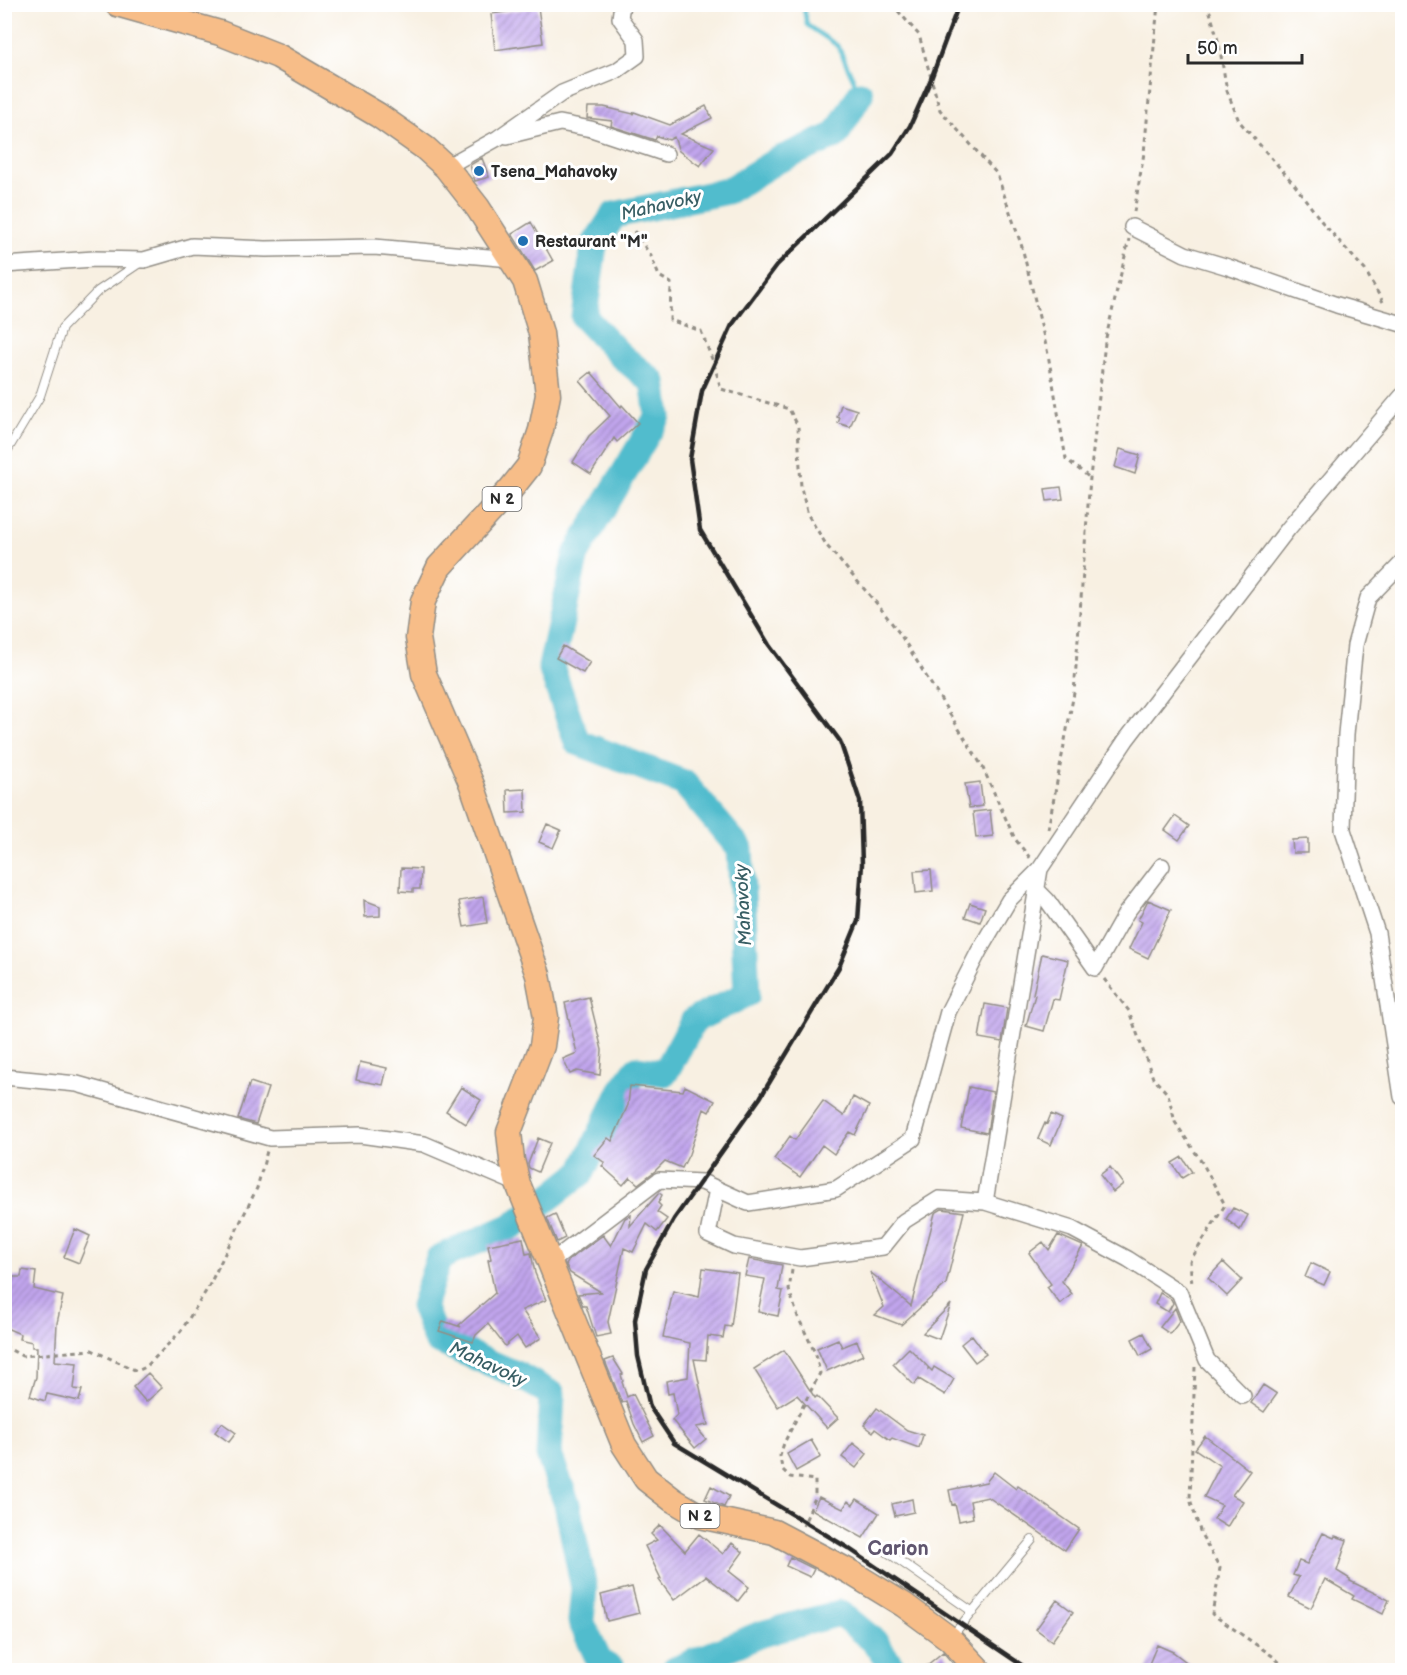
<svg xmlns="http://www.w3.org/2000/svg" width="1407" height="1675" viewBox="0 0 1407 1675" font-family="'Balsamiq Sans',sans-serif">
	<defs>
		<pattern id="building-hatch" width="6" height="6" patternUnits="userSpaceOnUse" patternTransform="scale(1.5)"><rect width="6" height="6" fill="#c1a5ed"/><path d="M-1 1l2-2M0 6l6-6M5 7l2-2" fill="none" stroke="#9d87c0"/></pattern>
	</defs>
	<rect width="100%" height="100%" fill="#fff"/>
	<filter id="ink" filterUnits="userSpaceOnUse"><feTurbulence type="fractalNoise" baseFrequency=".0167" numOctaves="2"/><feDisplacementMap in="SourceGraphic" scale="12" xChannelSelector="R" yChannelSelector="G"/><feConvolveMatrix kernelMatrix="1 2 1 2 8 2 1 2 1" color-interpolation-filters="sRGB"/></filter>
	<filter id="wash" filterUnits="userSpaceOnUse"><feTurbulence type="fractalNoise" baseFrequency=".008" numOctaves="4" result="noise"/><feDisplacementMap in="SourceGraphic" scale="24" xChannelSelector="R" yChannelSelector="G"/><feGaussianBlur stdDeviation="1.35" result="paint"/><feColorMatrix in="noise" values="0 0 0 0 0 0 0 0 0 0 0 0 0 0 0 0 0 1.4 0 .05"/><feComposite in="paint" operator="in"/></filter>
	<g filter="url(#wash)">
		<rect width="100%" height="100%" fill="#f8f0e2"/>
		<g fill="none" stroke-linecap="round" stroke-linejoin="round">
			<!-- stream -->
			<path stroke="#51bccd" stroke-width="4.5" d="M803 4 807 25 838 46 860 94"/>
			<!-- river -->
			<path stroke="#51bccd" stroke-width="27" d="M613 1670 600 1662 581 1621 584 1588 567 1504 549 1455 552 1394 518 1375 436 1340 423 1306 439 1258 514 1225 582 1172 621 1091 637 1069 665 1073 694 1020 747 994 740 849 684 783 577 742 551 667 576 554 658 416 653 382 620 355 584 317 594 245 614 215 727 191 776 161 836 135 860 94
				M675 1670 761 1634 840 1613 874 1641 894 1670"/>
		</g>
		<g id="blocks">
			<!-- building -->
			<path fill="url(#building-hatch)" d="M538 7 543 43 495 50 491 14Z
				M706 106 712 118 681 134 714 148 700 166 679 151 674 137 669 140 657 136 655 140 611 126 612 121 587 118 588 107H604L633 114 634 112 670 125Z
				M482 158 489 177 475 181 470 165Z
				M531 222 553 261 535 271 512 234Z
				M591 372 621 407 622 405 638 423 617 442 614 438 591 474 573 462 589 436 610 416 580 381Z
				M841 405 857 410 850 427 838 423 840 418 837 417Z
				M1120 449 1140 455 1135 474 1115 467Z
				M1061 487 1063 499 1047 501 1045 489Z
				M563 646 590 662 583 673 556 658Z
				M980 782 983 806 969 808 965 784Z
				M525 789 526 812 508 813 507 790Z
				M990 810 993 836 976 838 973 812Z
				M1175 816 1189 826 1179 840 1165 830Z
				M547 824 561 830 553 848 539 842Z
				M1308 839V853H1293L1292 840Z
				M401 868 421 869 420 889H413V892L400 891Z
				M931 870 933 891 916 893 914 871Z
				M483 897 487 923 464 927 459 901Z
				M364 900 380 906V916L365 917Z
				M1148 900 1171 910 1148 958 1129 949 1142 922 1138 920Z
				M970 903 985 908 980 922 965 917Z
				M1042 954 1068 960 1059 1000 1053 999 1044 1031 1026 1026 1035 995 1033 994Z
				M589 997 602 1050 600 1075 577 1071 570 1074 563 1059 577 1053 565 1003Z
				M985 1004 1007 1008 1002 1042 979 1038Z
				M360 1062 387 1068 383 1085 356 1080Z
				M250 1082 268 1088 256 1124 238 1119Z
				M630 1086 683 1091 685 1086 715 1101 709 1112 704 1109 689 1154 682 1168 665 1161 655 1171 638 1184 630 1177 623 1185 602 1166 605 1163 594 1155 608 1138 612 1141 628 1105Z
				M461 1087 481 1100 466 1124 446 1111Z
				M969 1087 993 1092 987 1133 961 1128Z
				M853 1097 869 1106 855 1135 849 1132 834 1154 822 1145 800 1177 774 1159 790 1136 795 1140 823 1101 844 1116Z
				M1051 1114 1062 1119 1051 1145 1038 1139 1045 1123 1047 1124Z
				M538 1138 550 1143 538 1172 529 1168 528 1164Z
				M1182 1157 1192 1172 1182 1178 1172 1163Z
				M1110 1167 1123 1184 1113 1192 1100 1175Z
				M659 1193 662 1195 658 1203 661 1206 657 1212 667 1219 657 1232 647 1224 633 1252 624 1248 608 1322 611 1334 596 1337 586 1306H583L578 1294 601 1292 570 1273 566 1265 569 1260 603 1235 611 1246 625 1218 631 1215 630 1226Z
				M1233 1208 1248 1215 1240 1230 1226 1219Z
				M942 1209 964 1212 946 1284 901 1325 875 1315 884 1307 870 1272 911 1306 935 1213Z
				M555 1214 565 1238 557 1242 547 1218Z
				M75 1229 90 1236 79 1263 64 1257Z
				M1058 1235 1083 1246 1062 1281 1072 1294 1060 1304 1047 1287 1051 1284 1029 1253 1043 1242 1049 1250Z
				M523 1238 526 1254 531 1253 535 1273 546 1300 522 1310 541 1338 525 1348 517 1336 505 1346 488 1324 476 1335 473 1342 439 1331 443 1321 461 1327 459 1325 495 1293 488 1260 491 1259 488 1245Z
				M749 1259 782 1265 778 1290 783 1291 778 1316 758 1312 765 1279 745 1276Z
				M1223 1262 1242 1280 1227 1296 1208 1278Z
				M1311 1263 1330 1272 1324 1285 1305 1277Z
				M703 1268 738 1273 731 1327 725 1326 723 1338 708 1336 706 1360 694 1359 708 1425 696 1427 706 1439 695 1448 672 1420 677 1415 673 1393 668 1394 666 1381 688 1377 690 1343 663 1337 673 1291 699 1297Z
				M22 1270 36 1272 34 1289 63 1296 57 1323 55 1361 77 1363 74 1389 82 1390 79 1401 47 1394 45 1401 30 1396 36 1377 37 1347H32V1342L19 1339 20 1334 4 1327V1277H21Z
				M1160 1293 1171 1299 1173 1303 1168 1312 1155 1304Z
				M951 1304 939 1339 923 1333Z
				M1175 1308 1180 1321 1170 1334 1160 1327Z
				M1144 1333 1152 1349 1140 1356 1132 1339Z
				M972 1335 986 1354 975 1362 961 1344Z
				M838 1339 842 1347 857 1341 863 1355 827 1371 817 1348Z
				M909 1348 928 1367V1369L929 1368 932 1371 934 1367 954 1379 945 1395 919 1379 914 1385 893 1364Z
				M784 1350 815 1398 817 1396 838 1418 827 1428 797 1395 778 1407 754 1369Z
				M613 1358 623 1374 621 1375 623 1381 622 1382 627 1397 633 1394 654 1436 643 1442 634 1424 626 1401 622 1403 605 1361Z
				M148 1373 162 1388 146 1402 133 1387Z
				M1263 1385 1277 1394 1264 1412 1251 1403Z
				M877 1408 907 1430 923 1435 919 1448 892 1438 890 1440 875 1429 873 1432 864 1425Z
				M222 1423 236 1433 229 1442 215 1432Z
				M1205 1436 1250 1471 1232 1495 1243 1501 1227 1527 1214 1519 1222 1505 1204 1497 1220 1466 1195 1449Z
				M811 1440 821 1457 796 1471 787 1454Z
				M853 1443 867 1454 856 1468 842 1457Z
				M994 1472 1016 1489 1018 1486 1079 1529 1065 1550 988 1497 970 1501 973 1518 959 1521 955 1504 952 1505 949 1490 986 1482Z
				M711 1486 729 1496 724 1507 705 1499Z
				M819 1497 843 1509 848 1501 853 1505 857 1499 879 1513 863 1538 813 1510Z
				M912 1499 914 1512 895 1516 892 1504Z
				M660 1525 685 1551 699 1534 723 1554 732 1543 743 1552 729 1571 749 1587 738 1601 706 1576 674 1600 659 1580 661 1579 645 1546 657 1540 651 1534Z
				M1323 1533 1334 1538 1335 1536 1347 1540 1337 1571 1350 1579V1581L1389 1600 1383 1614 1352 1599 1354 1596 1325 1579 1311 1608 1289 1597 1299 1577 1293 1575 1299 1561 1307 1564Z
				M790 1557 814 1569 810 1577 786 1566Z
				M632 1587 639 1613 607 1621 601 1595Z
				M1057 1600 1073 1612 1052 1641 1036 1629Z
				M1157 1645 1173 1652 1198 1671H1146Z
				M943 1652 955 1666 949 1671H920Z"/>
		</g>
	</g>
	<g filter="url(#ink)">
		<use href="#blocks" fill-opacity="0" stroke="#928e86" stroke-width="1.5"/>
		<g fill="none" stroke-linecap="round" stroke-linejoin="round">
			<defs>
				<path id="service" d="M4 456 40 396 62 328 98 291 141 262
					M880 1547 973 1612
					M952 1636 1032 1540"/>
				<path id="minor" d="M507 136 560 123 591 129 666 154
					M446 167 498 138 562 93 616 71 637 56 636 40 620 18 622 4
					M1132 227 1185 254 1228 267 1337 305 1402 324
					M4 265 94 259 144 260 192 246 266 249 374 247 511 259
					M1402 563 1368 598 1355 645 1346 734 1343 830 1377 933 1402 1097
					M1037 890 1047 900 1095 968 1126 913 1162 866
					M4 1077 77 1084 270 1138 360 1135 424 1144 518 1184
					M717 1189 708 1234 734 1246 800 1258 883 1247 904 1221 939 1199 985 1202 1040 869
					M985 1202 1072 1229 1128 1259 1179 1292 1207 1360 1243 1396
					M551 1262 659 1180 702 1182 748 1203 836 1189 913 1139 948 1012 979 951 1009 900 1040 869 1126 740 1288 529 1402 396"/>
				<path id="primary" d="M117 4 220 33 278 56 378 115 425 148 446 167 478 208 525 281 541 333 548 395 541 430 529 466 510 490 439 567 423 601 418 638 424 674 472 785 538 975 546 1017 542 1046 509 1132 512 1160 518 1184 624 1445 646 1479 673 1500 700 1516 774 1532 850 1572 904 1605 950 1639 979 1670"/>
			</defs>
			<!-- service casing -->
			<use href="#service" stroke="#928e86" stroke-width="10"/>
			<!-- minor casing -->
			<use href="#minor" stroke="#928e86" stroke-width="18"/>
			<!-- primary casing -->
			<use href="#primary" stroke="#928e86" stroke-width="27"/>
			<!-- path -->
			<path stroke="#928e86" stroke-width="3" stroke-dasharray="4.5 4.5" stroke-linecap="butt" d="M892 4 919 35 940 110 997 174 1022 247 1048 354 1066 459 1090 478
				M1204 4 1210 12 1219 44 1227 91 1239 121 1294 184 1322 222 1365 270 1383 302
				M1134 212 1144 153 1158 4
				M634 231 651 256 659 276 671 283 670 320 701 331 714 364 721 389 789 409 798 426 801 488 808 515 827 546 878 605 900 634 982 766 1015 839 1031 859
				M4 762 9 785 4 862
				M1048 829 1074 693 1090 478 1105 342 1129 239
				M1104 979 1129 1011 1153 1078 1168 1094 1175 1122 1203 1164 1225 1205 1190 1261 1192 1285
				M792 1270 789 1290 798 1317 816 1355 820 1373 784 1443 780 1456 782 1469 790 1477 815 1480V1498L803 1526
				M4 1346 22 1356 92 1350 137 1371 146 1367 181 1331 208 1288 257 1188 267 1151
				M1195 1367 1190 1499 1201 1534 1220 1568 1212 1614 1274 1657 1287 1670"/>
			<!-- service -->
			<use href="#service" stroke="#fff" stroke-width="8"/>
			<!-- minor -->
			<use href="#minor" stroke="#fff" stroke-width="15"/>
			<!-- primary -->
			<use href="#primary" stroke="#f7bd88" stroke-width="24"/>
			<!-- rail -->
			<path stroke="#2b2b2b" stroke-width="4.5" d="M959 4 931 79 910 126 892 154 777 265 732 325 702 391 690 459 700 530 769 645 840 741 860 801 862 864 858 921 839 967 760 1098 674 1219 646 1269 635 1320 638 1356 650 1407 674 1443 848 1548 1029 1670"/>
		</g>
	</g>
	<!-- markers -->
	<g fill="#1f6fb2" stroke="#fff" stroke-width="2">
		<circle cx="479" cy="171" r="6"/>
		<circle cx="523" cy="241" r="6"/>
	</g>
	<g text-anchor="middle" stroke-width="6" stroke-linejoin="round" paint-order="stroke">
		<!-- shield labels -->
		<g fill="#fff" stroke="#6b6b6b" stroke-width="1.5">
			<rect x="482.5" y="487" width="39" height="24" rx="4.5"/>
			<rect x="680.5" y="1504" width="39" height="24" rx="4.5"/>
		</g>
		<g font-size="15" font-weight="bold" fill="#2b2b2b">
			<text x="502" y="504">N 2</text>
			<text x="700" y="1521">N 2</text>
		</g>
		<!-- poi labels -->
		<g font-size="16" font-weight="bold" fill="#2b2b2b" stroke="#fff" text-anchor="start">
			<text x="491" y="177">Tsena_Mahavoky</text>
			<text x="535" y="247">Restaurant "M"</text>
		</g>
		<!-- water labels -->
		<g font-size="18" font-style="italic" fill="#385e64" stroke="#fff">
			<text transform="translate(661 205) rotate(-13)" y="6">Mahavoky</text>
			<text transform="translate(743 905) rotate(-93)" y="6">Mahavoky</text>
			<text transform="translate(488 1364) rotate(25)" y="6">Mahavoky</text>
		</g>
		<!-- quarter labels -->
		<g font-size="20" font-weight="bold" fill="#60566f" stroke="#fff">
			<text x="898" y="1555">Carion</text>
		</g>
	</g>
	<!-- margin -->
	<rect width="1407" height="1675" fill="none" stroke="#fff" stroke-width="24"/>
	<!-- scale -->
	<path d="M1188 54v9h114v-9" fill="none" stroke="#2b2b2b" stroke-width="3"/>
	<text x="1197" y="54" font-size="18" fill="#2b2b2b" stroke="#ffffff" stroke-width="4.5" paint-order="stroke">50 m</text>
</svg>
